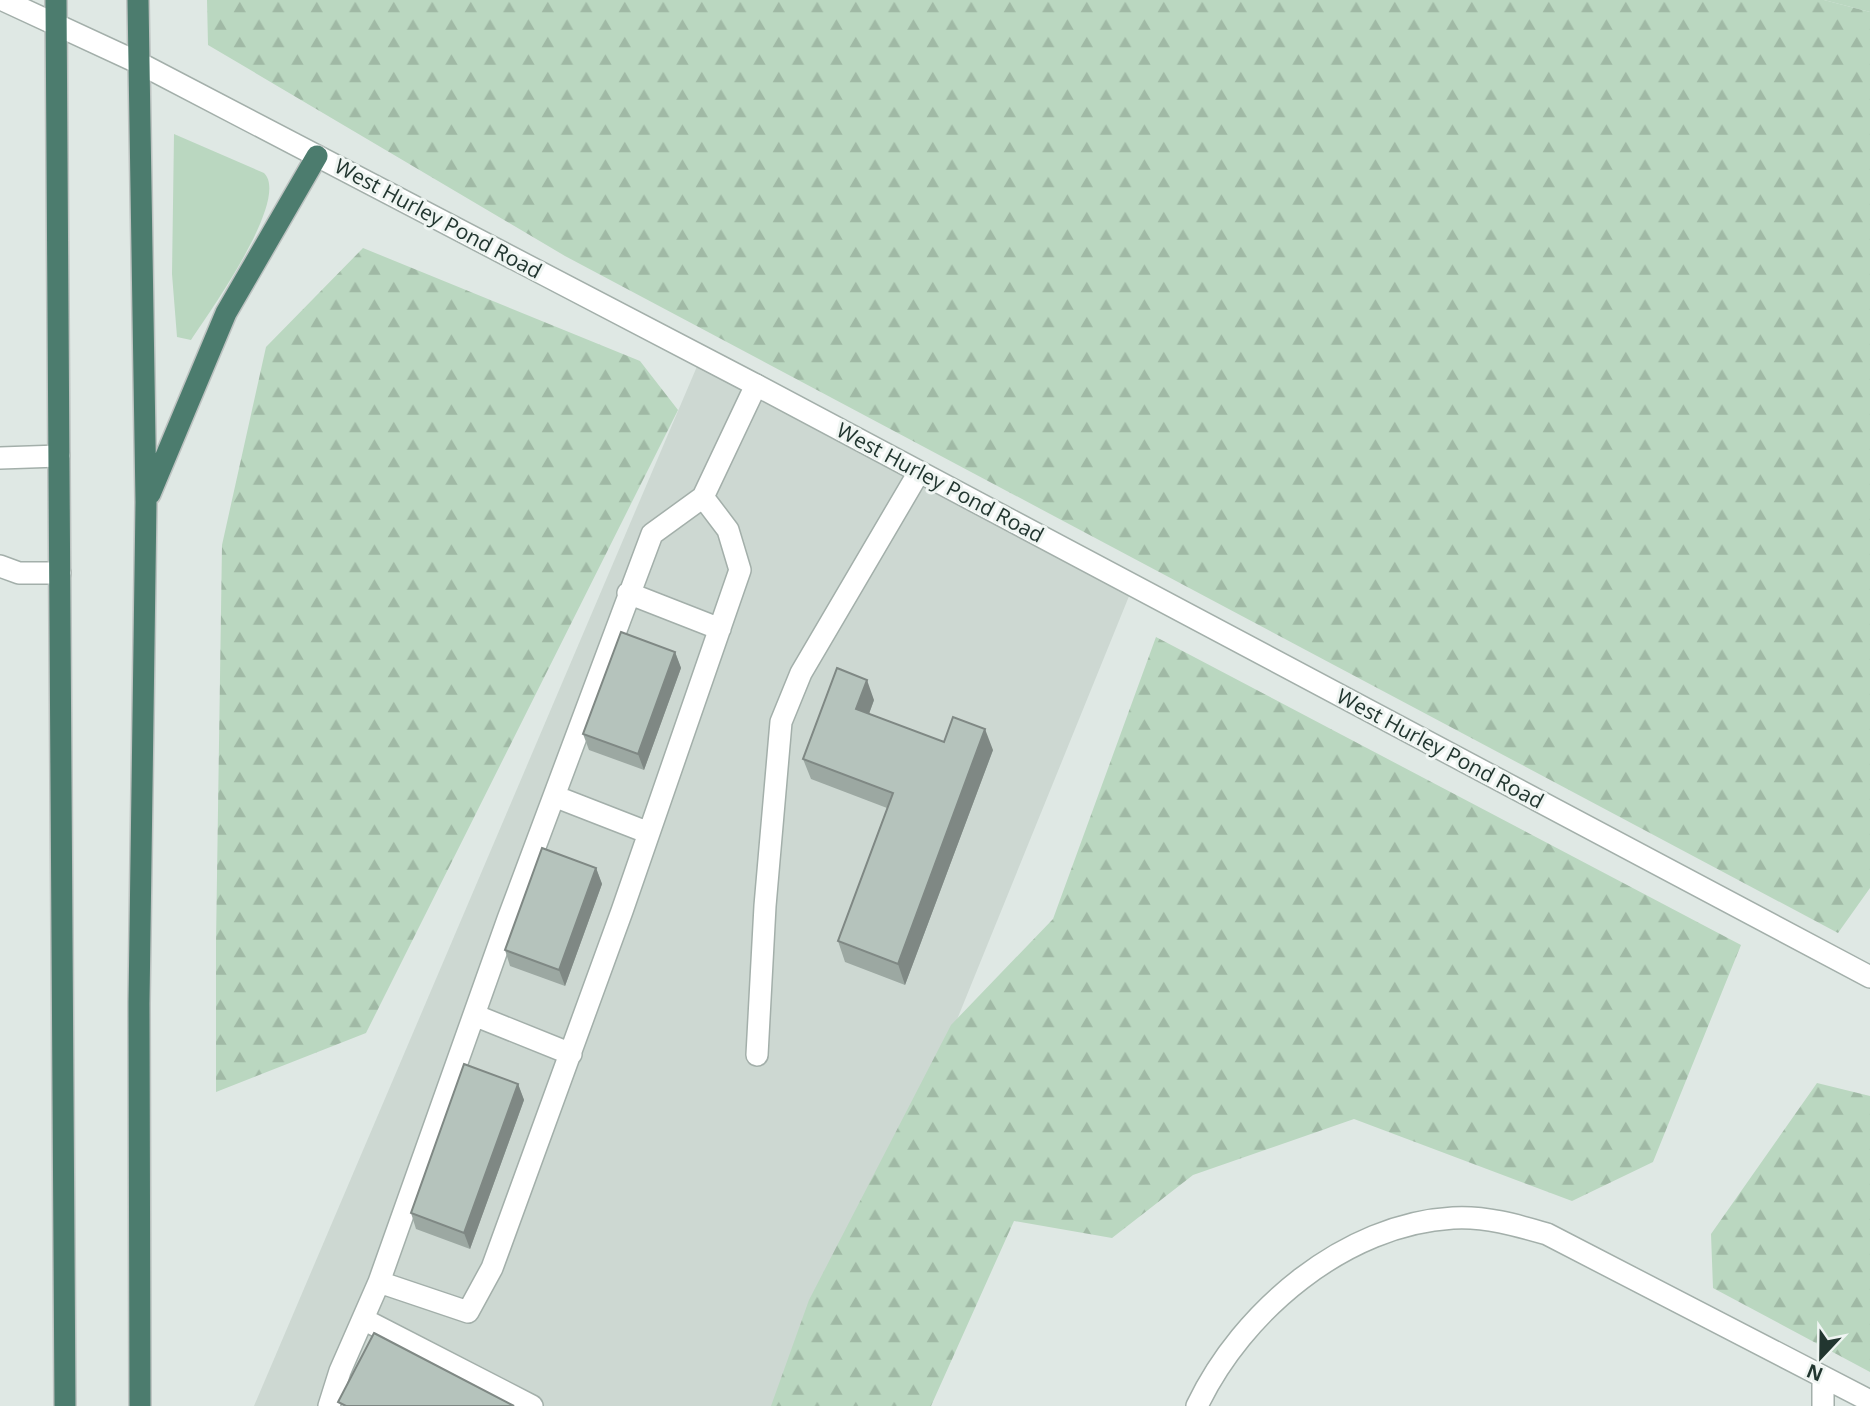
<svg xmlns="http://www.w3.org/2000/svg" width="1870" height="1406" viewBox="0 0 1870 1406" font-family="'Open Sans',sans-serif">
	<defs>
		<pattern id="forest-firs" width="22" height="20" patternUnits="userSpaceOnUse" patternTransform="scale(1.75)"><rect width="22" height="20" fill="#bad7c0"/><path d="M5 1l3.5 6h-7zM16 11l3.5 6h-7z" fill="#a0b9a5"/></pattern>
	</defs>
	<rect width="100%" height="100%" fill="#dfe8e4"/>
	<!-- built -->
	<path fill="#cdd8d2" d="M701 357 1136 579 800 1406H254Z"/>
	<!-- grass -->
	<path fill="#bad7c0" d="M1824 0H1870V12Z
		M174 134 264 173C291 199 208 314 191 340L177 337 172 274Z"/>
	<!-- forest -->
	<path fill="url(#forest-firs)" d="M207 0H1824L1870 12V888L1838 933 565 256 208 45Z
		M363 248 640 361 678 410 366 1033 216 1092V942L222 545 266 347Z
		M1156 637 1741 945 1653 1162 1572 1201 1354 1119 1193 1175 1112 1238 1014 1221 931 1406H771L809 1300 951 1025 1053 919Z
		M1817 1083 1870 1096V1372L1713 1288 1711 1234Z"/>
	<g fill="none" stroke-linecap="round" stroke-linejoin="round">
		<defs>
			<path id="service" d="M0 458 59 456
				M703 497 728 530 740 570 622 911 492 1268 468 1312 379 1282 508 919 652 534 703 497 756 385
				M0 566 19 573H60
				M628 593 720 629
				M554 796 649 833
				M474 1015 571 1054
				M757 1055 765 906 781 722 801 673 919 472
				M363 1319 532 1406
				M329 1406 340 1371 379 1282
				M1197 1406C1242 1311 1345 1224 1453 1218 1485 1216 1516 1225 1547 1234L1870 1401
				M1823 1406V1377"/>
			<path id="tertiary" d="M3 0 139 63 756 385 1870 977"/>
			<path id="trunk" d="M56 0 65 1406
				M138 0 146 502 139 1003 140 1406
				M150 494 226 313 317 156"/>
		</defs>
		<!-- service casing -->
		<use href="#service" stroke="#a3afaa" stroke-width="24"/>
		<!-- tertiary casing -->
		<use href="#tertiary" stroke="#a3afaa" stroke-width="24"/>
		<!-- trunk casing -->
		<use href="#trunk" stroke="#bdc3c1" stroke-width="24"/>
		<!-- service -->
		<use href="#service" stroke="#fff" stroke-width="21"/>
		<!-- tertiary -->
		<use href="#tertiary" stroke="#fff" stroke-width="21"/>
		<!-- trunk -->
		<use href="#trunk" stroke="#4c7c6e" stroke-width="21"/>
	</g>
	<!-- wall -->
	<path fill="#9ca8a2" d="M675 652 681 668 644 770 589 750 583 734Z
		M874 700 869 714 944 742 993 750 905 985 845 962 838 941 887 808 811 779 803 759Z
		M596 868 602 884 565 986 510 966 505 950Z
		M518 1084 524 1100 470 1249 416 1229 411 1213Z"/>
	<!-- shaded-wall -->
	<path fill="#7f8884" d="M675 652 681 668 644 770 638 754Z
		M867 680 874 700 863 730 856 709Z
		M985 729 993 750 905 985 898 964Z
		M596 868 602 884 565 986 559 970Z
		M518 1084 524 1100 470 1249 464 1233Z"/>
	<!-- building -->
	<path fill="#b5c3bc" stroke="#7f8884" stroke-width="2" d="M621 632 675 652 638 754 583 734Z
		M837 668 867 680 856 709 944 742 953 717 985 729 898 964 838 941 893 793 803 759Z
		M542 848 596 868 559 970 505 950Z
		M464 1064 518 1084 464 1233 411 1213Z
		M374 1333 514 1406H346L338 1402Z"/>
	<g text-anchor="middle" stroke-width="6" stroke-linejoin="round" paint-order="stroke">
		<!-- street labels -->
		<g font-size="21" fill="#223630" stroke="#eff5f2">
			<text transform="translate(438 219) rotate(28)" y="7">West Hurley Pond Road</text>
			<text transform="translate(940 483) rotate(28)" y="7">West Hurley Pond Road</text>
			<text transform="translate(1440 749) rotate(28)" y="7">West Hurley Pond Road</text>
		</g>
	</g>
	<!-- north arrow -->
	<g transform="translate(1821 1357) rotate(202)" stroke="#eff5f2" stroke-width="5" paint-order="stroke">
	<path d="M0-5L12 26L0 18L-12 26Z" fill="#223630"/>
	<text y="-10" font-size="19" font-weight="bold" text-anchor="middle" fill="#223630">N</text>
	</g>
</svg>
